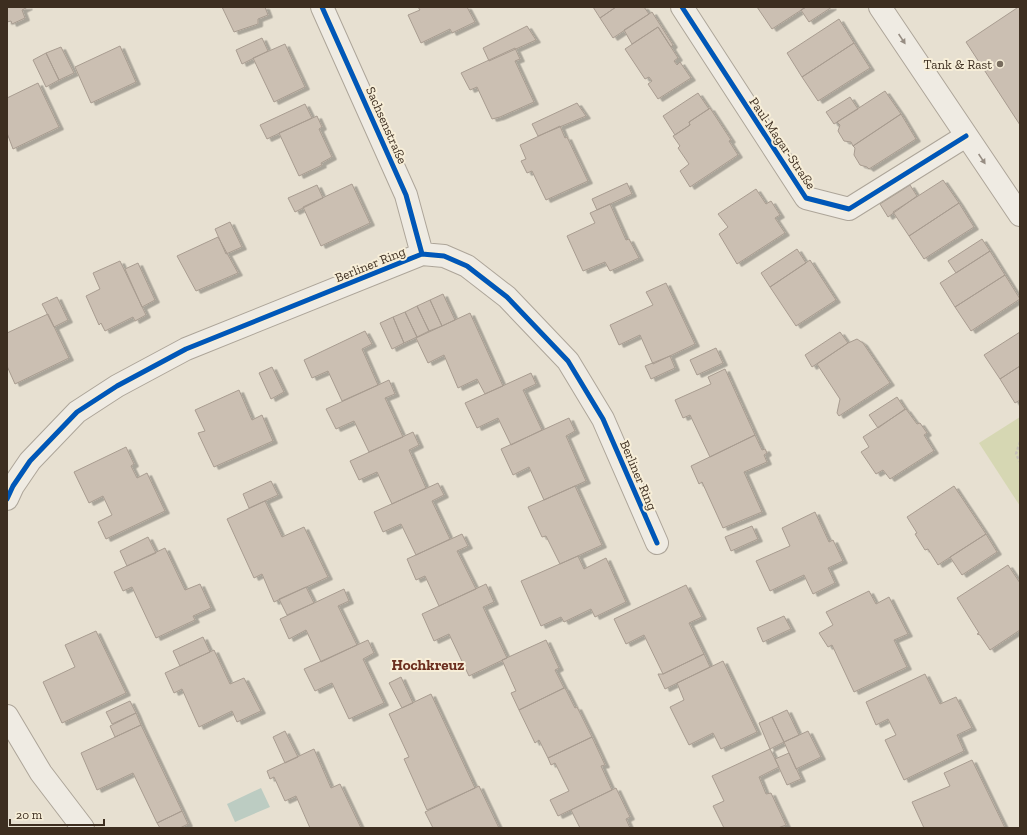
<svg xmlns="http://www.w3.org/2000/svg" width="1027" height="835" viewBox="0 0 1027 835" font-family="'Zilla Slab',serif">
	<defs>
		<filter id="shadow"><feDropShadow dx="4.5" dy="2.5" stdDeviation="0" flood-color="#0004"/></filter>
	</defs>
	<rect width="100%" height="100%" fill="#e7e0d1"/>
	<!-- green -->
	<path fill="#d6d7b3" d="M1020 417V506L979 443Z"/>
	<!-- water -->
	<path fill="#bcccc2" d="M261 788 270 807 235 822 227 804Z"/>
	<!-- building -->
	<path fill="#cbbfb2" stroke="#a89c90" filter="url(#shadow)" d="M7 7H28L22 10 25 18 12 24 11 21 7 22Z
		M222 7H265L268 15 258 19V24L234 32Z
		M418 7H467L475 22 452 33 450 29 421 43 408 15 420 10Z
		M593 7H616L600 18Z
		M616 7H644L649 14 613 38 600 18Z
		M757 7H806L772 29Z
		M806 7H832L809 22 801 10Z
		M1016 7H1020V125L966 42 1017 8Z
		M652 12 673 45 671 47 658 27 632 44 624 30Z
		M839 19 854 43 802 77 787 53Z
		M527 26 536 40 489 61 483 48Z
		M658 27 678 58 674 61 677 65 680 62 691 78 658 99 648 84 652 81 649 77 645 79 625 49Z
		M262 38 268 51 242 64 236 50Z
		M854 43 870 68 818 101 802 77Z
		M285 44 305 87 274 102 253 58Z
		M120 46 136 82 91 103 75 67Z
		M61 47 74 73 59 80 46 53Z
		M515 48 520 59 515 61 534 102 500 117 492 119 477 87 470 90 461 73Z
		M46 53 59 80 46 87 33 60Z
		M38 83 59 127 13 149 7 133V98Z
		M885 91 901 114 853 146 851 142 844 141 838 131 840 125 837 122Z
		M698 93 709 109 689 122 690 125 675 135 663 116Z
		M850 97 858 109 834 124 826 112Z
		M577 103 586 116 538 136 532 124Z
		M305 104 312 118 267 139 260 125Z
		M710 108 731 140 729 141 738 155 690 187 680 171 689 164 678 148 680 146 673 136 690 125 689 122Z
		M901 114 916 139 869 169 867 167 860 165 854 155 855 148 853 146Z
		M317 116 322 127 319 129 332 157 321 163 322 165 299 176 279 133Z
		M560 126 565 138 567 137 588 181 546 200 532 171 527 173 521 161 526 159 520 145Z
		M943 180 959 203 909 236 893 212Z
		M627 183 632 194 597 210 592 199Z
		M352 184 370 223 321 246 303 207Z
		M317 185 323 198 295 212 288 198Z
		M910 185 917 196 888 217 880 204Z
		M756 189 766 204 771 201 780 215 775 218 785 233 737 264 719 234 728 227 718 214Z
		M959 203 974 227 924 259 909 236Z
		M610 204 626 240 629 239 639 258 610 271 605 262 583 271 567 236 595 223 590 213Z
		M230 222 242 247 226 254 215 229Z
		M218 237 238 273 196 291 177 256Z
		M982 239 990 251 956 273 948 261Z
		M797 249 806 263 770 287 761 273Z
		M990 251 1005 275 955 307 940 283Z
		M810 260 836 300 796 326 770 287Z
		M120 261 146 315 135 321 133 317 105 331 101 323 99 325 86 296 100 289 93 273Z
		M138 263 155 300 142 307 125 269Z
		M1005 275 1020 299 971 331 955 307Z
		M666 283 695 344 653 364 640 335 619 345 610 325 653 305 646 292Z
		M443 294 455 320 442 326 430 300Z
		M57 297 68 320 54 327 42 304Z
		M430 300 442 326 429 331 417 306Z
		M417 306 429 331 417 337 405 312Z
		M405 312 417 337 404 343 393 317Z
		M470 313 503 386 485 394 477 379 458 388 444 355 428 363 416 338Z
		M48 314 69 358 15 384 7 366V333Z
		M393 317 404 343 392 349 380 323Z
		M365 331 372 344 362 349 378 385 342 401 328 371 312 378 304 360Z
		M840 332 848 343 812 367 805 355Z
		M1020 332V366L1000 379 984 355Z
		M857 339 863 343 890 383 839 416 837 413 840 399 817 364 848 343Z
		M716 348 723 363 697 375 690 360Z
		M670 356 675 368 651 379 645 366Z
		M1020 366V400L1015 403 1000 379Z
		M272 367 284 392 271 399 259 373Z
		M725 369 755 435 710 457 690 415 683 418 675 400 711 384 708 377Z
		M531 373 536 384 523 390 542 430 511 445 498 418 477 428 465 403Z
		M389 380 395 394 385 398 403 437 369 452 354 421 336 429 326 409Z
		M239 390 252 420 262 415 273 441 214 467 198 433 205 431 195 410Z
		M897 397 905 409 878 428 869 415Z
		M906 409 917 424 920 423 927 433 924 435 934 451 890 479 883 470 876 474 861 452 869 447 863 437Z
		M569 418 575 431 566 436 586 481 544 500 529 467 513 475 501 449Z
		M413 432 419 445 409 450 426 488 392 504 377 472 359 480 350 461Z
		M755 435 762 450 765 449 767 453 764 455 767 462 744 472 762 512 723 528 702 482 699 484 691 466Z
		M126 447 134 464 131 466 137 478 147 473 165 511 106 539 98 522 112 515 103 496 89 503 74 472Z
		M271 481 278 495 249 508 243 494Z
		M438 483 444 495 432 501 450 539 416 555 401 524 383 532 374 512Z
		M575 486 602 545 560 564 546 536 542 537 528 507Z
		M954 486 986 534 938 565 928 549 925 550 915 534 917 533 907 517Z
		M265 501 282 537 304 527 328 577 274 602 262 574 254 578 227 519Z
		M815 512 829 542 833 540 843 561 828 568 835 583 813 594 804 575 770 591 756 561 790 546 782 528Z
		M752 526 758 539 731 551 725 537Z
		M462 534 468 546 457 551 476 589 439 606 425 576 416 580 407 559Z
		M986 534 997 552 962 575 950 557Z
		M148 537 156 553 127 566 120 551Z
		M165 548 185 590 200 584 211 608 193 616 195 620 156 638 132 587 123 591 114 572Z
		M578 556 584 569 606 558 626 602 595 617 591 609 564 622 561 617 541 626 521 581Z
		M1008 565 1020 583V630L990 650 980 635 977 634 979 633 957 598Z
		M486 584 494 602 483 607 507 658 469 676 449 634 434 641 422 614Z
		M686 585 702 617 689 623 704 654 663 674 644 635 626 644 614 619Z
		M306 587 314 603 287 615 279 599Z
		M344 589 349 601 338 606 357 645 321 662 306 630 289 639 280 619Z
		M869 591 876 604 889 597 908 634 894 640 907 667 854 692 832 645 828 647 819 633 833 625 826 612Z
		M784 616 791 629 763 642 757 628Z
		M96 631 126 693 62 723 43 682 75 667 65 645Z
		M203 637 210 652 180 666 173 651Z
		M368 640 374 653 363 659 384 703 349 719 332 683 315 691 304 669Z
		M546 640 559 668 555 670 564 688 519 710 511 693 516 691 502 660Z
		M214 650 230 684 244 678 261 711 237 722 232 711 199 727 182 689 174 693 165 673Z
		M704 654 710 667 665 689 658 674H663Z
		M723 661 757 732 721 749 713 733 689 745 670 707 684 700 677 683Z
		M925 674 940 704 956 697 972 728 957 735 964 751 904 780 885 740 896 735 888 719 876 725 866 702Z
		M401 677 413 703 402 708 389 683Z
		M564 688H565L575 708 577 707 592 737 548 758 539 740 535 743 519 710Z
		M431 694 475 788 427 810 404 759 409 757 389 714Z
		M130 701 136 713 112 724 106 712Z
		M787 710 799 735 784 742 772 717Z
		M136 713 141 725 115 737 110 726Z
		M772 717 784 742 770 749 759 723Z
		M141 725 182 811 157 823 133 773 97 790 81 753Z
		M285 731 298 757 285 763 273 737Z
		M808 731 821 757 796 769 784 742Z
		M592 737 605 765 601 766 612 790 558 816 550 800 569 791 555 763 551 765 548 758Z
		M314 749 331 788 340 784 361 828H310L296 796 285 801 274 777 270 779 267 771Z
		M770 749 779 767 759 777 766 794 771 793 786 825 778 828H724L713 806 724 801 712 776Z
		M789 753 801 779 787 785 775 759Z
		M972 760 1005 828H924L912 802 950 786 944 773Z
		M479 786 499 828H433L425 812Z
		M616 788 630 817 626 819 630 828H580L571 810Z
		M182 811 188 824 180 828H160L157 823Z"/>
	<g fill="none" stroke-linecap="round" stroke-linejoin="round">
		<defs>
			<path id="minor" d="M322 7 406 195 422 254
				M682 7 806 198 849 209 966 136
				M880 7 1020 215
				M7 499 13 486 30 461 77 412 117 386 186 349 422 254 444 256 467 266 507 297 568 361 603 419 657 543
				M7 716 41 773 83 828"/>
		</defs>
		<!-- minor casing -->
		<use href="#minor" stroke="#ada599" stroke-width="24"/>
		<!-- path -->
		<path stroke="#c8c2b9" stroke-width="2.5" stroke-dasharray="3 2" stroke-linecap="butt" d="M1020 442 1016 454 1020 462"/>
		<!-- minor -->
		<use href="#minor" stroke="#efebe3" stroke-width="22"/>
		<defs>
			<path id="cycleway" d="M322 7 406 195 422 254
				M682 7 806 198 849 209 966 136
				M7 499 13 486 30 461 77 412 117 386 186 349 422 254 444 256 467 266 507 297 568 361 603 419 657 543"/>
		</defs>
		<!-- cycleway casing -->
		<use href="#cycleway" stroke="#f7eed8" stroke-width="8"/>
		<!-- cycleway -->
		<use href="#cycleway" stroke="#0057b8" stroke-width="5"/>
	</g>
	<!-- one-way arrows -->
	<defs><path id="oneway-solid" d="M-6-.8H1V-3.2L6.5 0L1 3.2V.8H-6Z"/></defs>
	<g fill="#968c82">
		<use href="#oneway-solid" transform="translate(902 39) rotate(56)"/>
		<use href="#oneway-solid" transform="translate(982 159) rotate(56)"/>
	</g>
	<!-- markers -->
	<circle fill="#786c5e" stroke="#f7eed8" stroke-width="1.5" cx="1000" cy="64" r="4"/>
	<g text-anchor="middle" stroke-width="4" stroke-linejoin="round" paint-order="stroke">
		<!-- poi labels -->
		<g font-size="13" fill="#3d2e20" stroke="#f7eed8" text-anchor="end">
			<text x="992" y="69">Tank &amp; Rast</text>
		</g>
		<!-- street labels -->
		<g font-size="13" fill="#3d2e20" stroke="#f7eed8">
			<text transform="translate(387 125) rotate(66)" y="5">Sachsenstraße</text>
			<text transform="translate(783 143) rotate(56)" y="5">Paul-Magar-Straße</text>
			<text transform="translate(370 264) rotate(-22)" y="5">Berliner Ring</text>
			<text transform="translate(639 475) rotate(67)" y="5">Berliner Ring</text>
		</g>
		<!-- quarter labels -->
		<g font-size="15" font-weight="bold" fill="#6b2e1e" stroke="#f7eed8">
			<text x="428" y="670">Hochkreuz</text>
		</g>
	</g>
	<!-- border -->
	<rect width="1027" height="835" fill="none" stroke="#3d2e20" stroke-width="16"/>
	<!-- scale -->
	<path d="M10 819v6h94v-6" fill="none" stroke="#3d2e20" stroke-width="2"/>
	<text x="16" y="819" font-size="12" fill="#3d2e20" stroke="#f7eed8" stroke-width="3" paint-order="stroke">20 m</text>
</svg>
